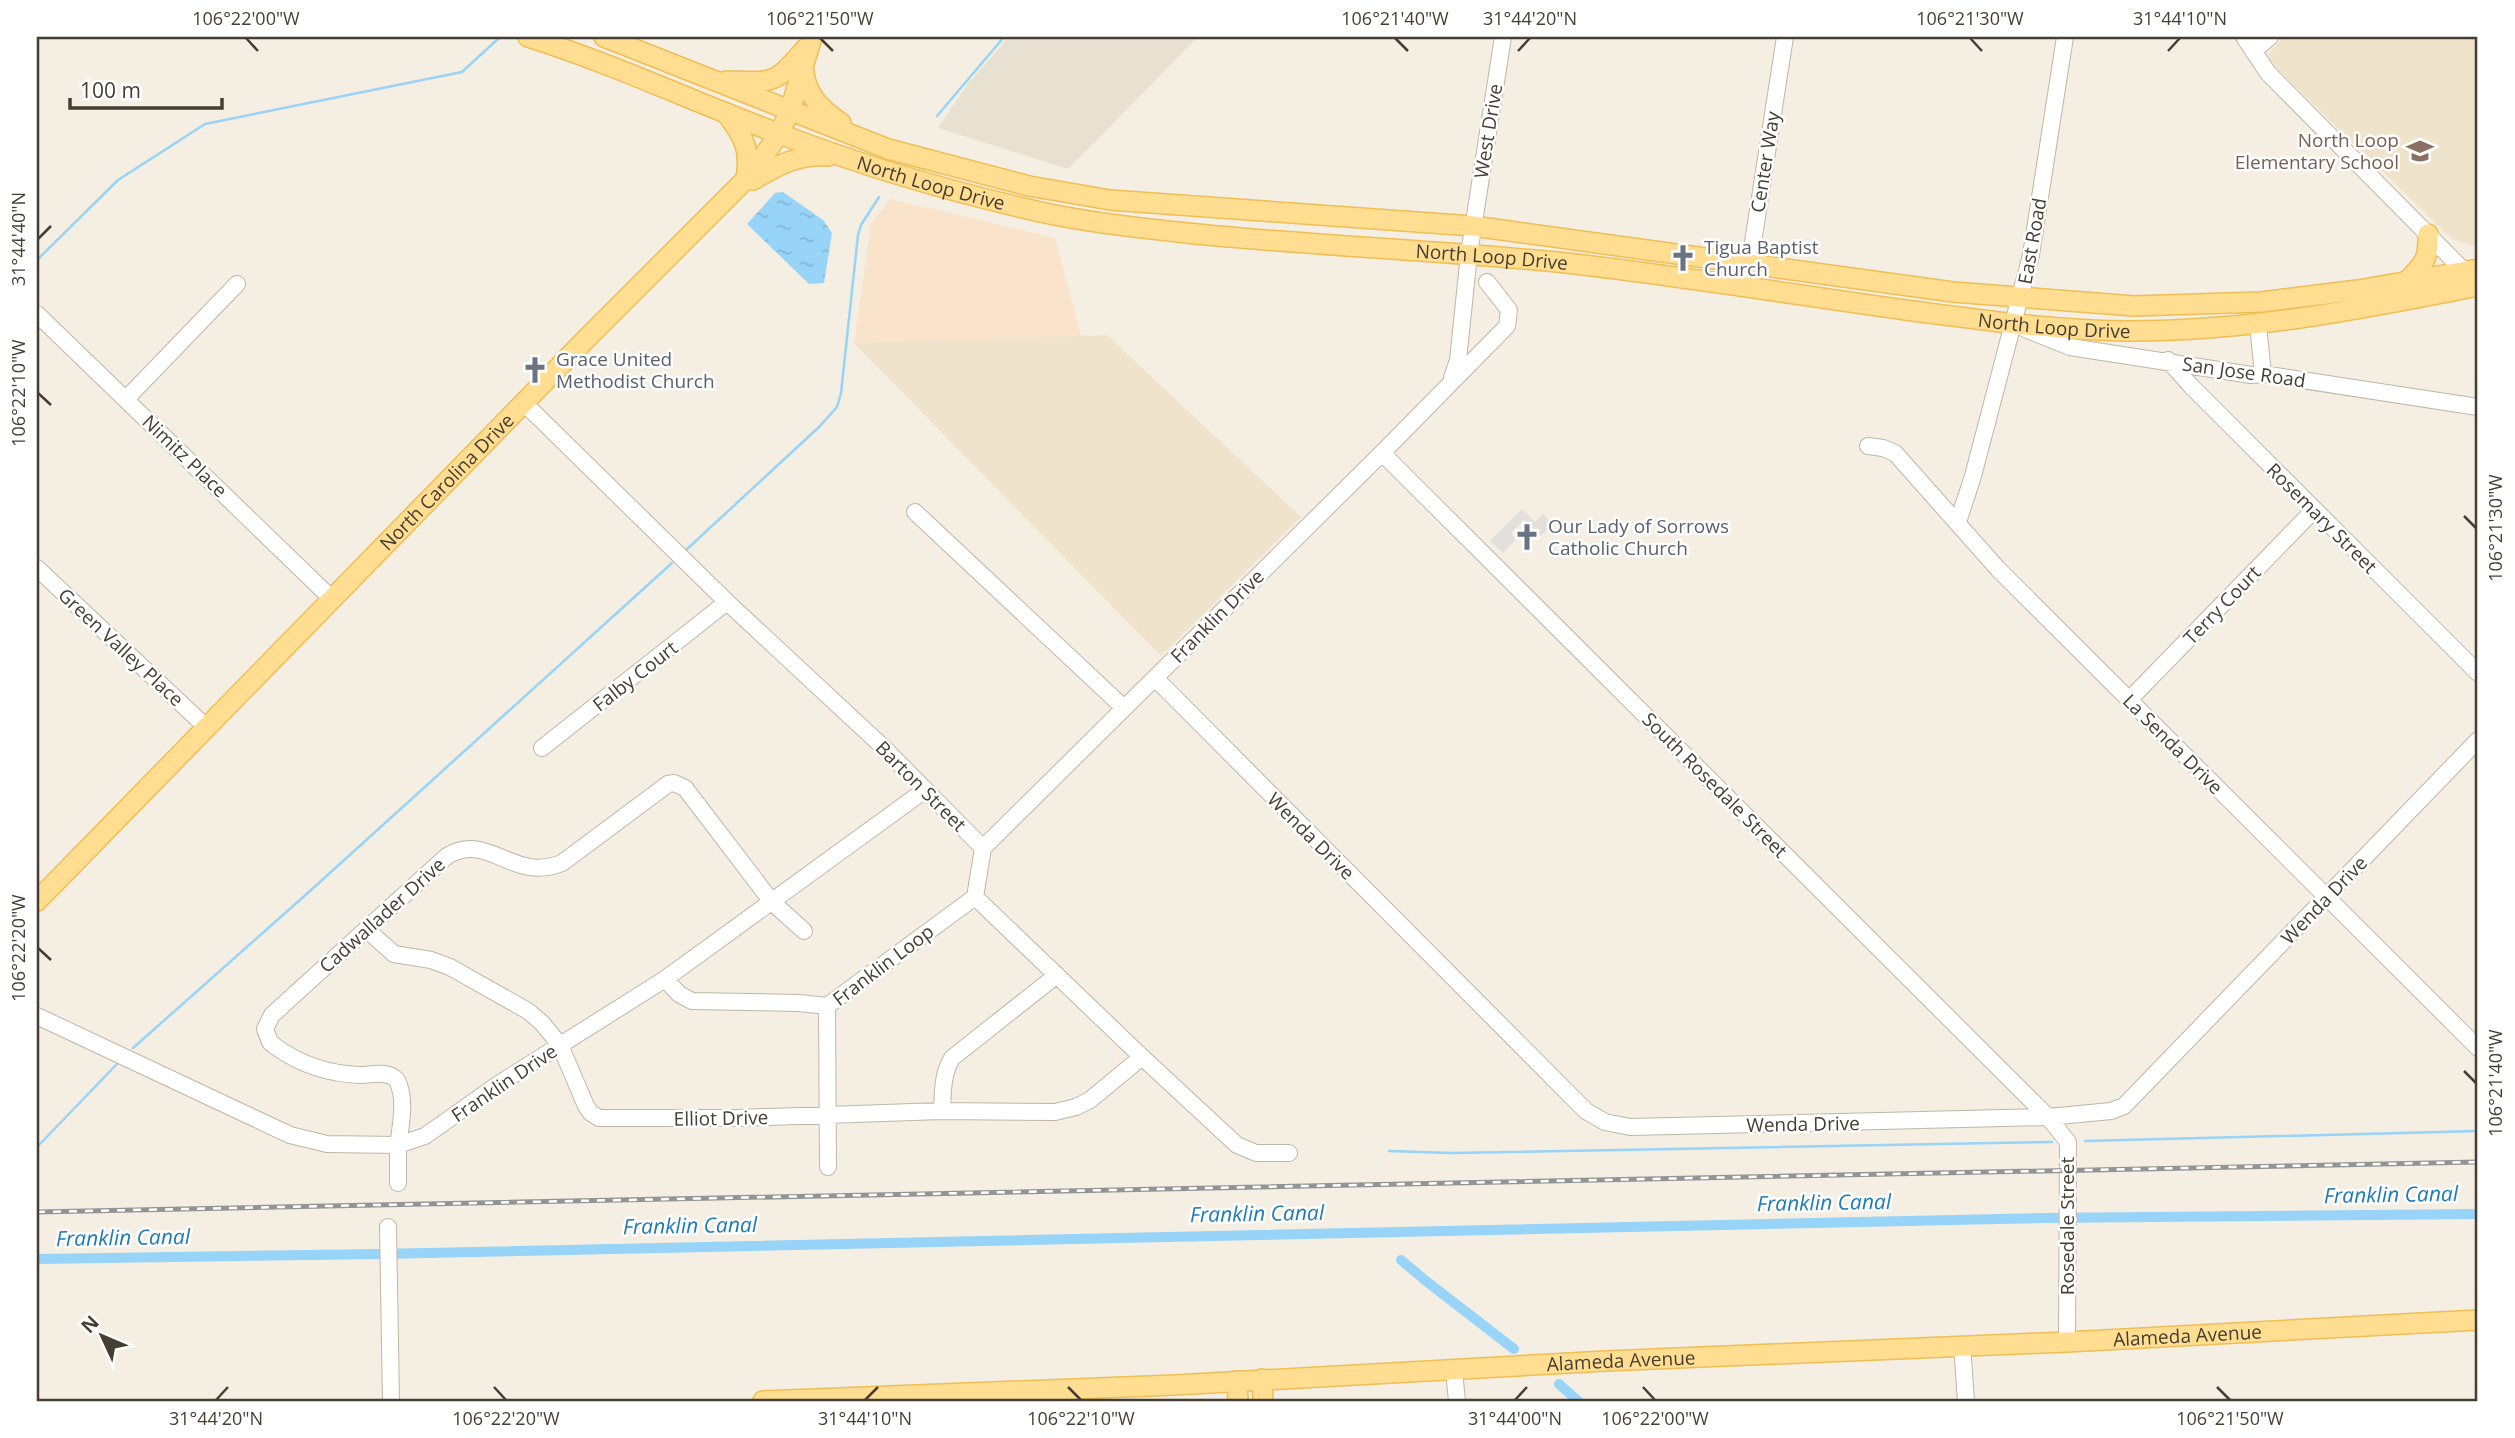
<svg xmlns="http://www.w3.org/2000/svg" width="2515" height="1438" viewBox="0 0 2515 1438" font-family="'Open Sans',sans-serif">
	<defs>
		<pattern id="water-ripples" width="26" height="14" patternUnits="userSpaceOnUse" patternTransform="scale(1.75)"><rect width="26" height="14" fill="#98d3f8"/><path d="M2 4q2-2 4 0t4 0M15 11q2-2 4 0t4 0" fill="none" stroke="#84b6d5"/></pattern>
	</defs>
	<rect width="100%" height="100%" fill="#f4eee3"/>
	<!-- residential -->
	<path fill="#e8e0d0" d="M1009 37H1198L1068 169 938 128 967 85Z"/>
	<!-- commercial -->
	<path fill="#f9e4cb" d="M890 199 1055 238 1081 336 854 343 871 223Z"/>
	<!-- education -->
	<path fill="#efe4cb" d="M2283 37H2478V247L2452 239 2271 63 2268 55Z
		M1107 335 1301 517 1161 656 854 343Z"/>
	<!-- parking -->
	<path fill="#e3e0dc" d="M1522 509 1535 522 1543 514 1553 524 1541 536 1524 520 1511 533 1516 539 1503 553 1490 541Z"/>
	<!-- water -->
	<path fill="url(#water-ripples)" d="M783 192 823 220 832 233 824 283 809 284 747 224 775 193Z"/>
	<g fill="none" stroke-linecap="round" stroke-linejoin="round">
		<!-- stream -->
		<path stroke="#98d3f8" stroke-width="2.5" d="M937 116 1004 37
			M37 260 118 180 205 124 462 72 500 37
			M686 550 819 427 837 407 841 393 858 235 861 225 879 197
			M133 1048 310 891 672 563
			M2085 1141 2478 1131
			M37 1147 117 1064
			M1389 1151 1451 1153 2052 1142"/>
		<!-- canal -->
		<path stroke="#98d3f8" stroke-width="10" d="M37 1259 379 1254 2045 1218 2478 1214
			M1401 1260 1426 1281 1514 1349
			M1559 1384 1578 1401"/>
		<defs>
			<path id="minor" d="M2244 37 2268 73 2470 277
				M2253 51 2270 37
				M1746 287 1785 37
				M37 314 332 599
				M2258 325 2263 374
				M2025 329 2070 347 2251 375 2263 374 2478 407
				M2168 360 2191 386 2478 673
				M1452 378 1458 360 1469 254 1503 37
				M126 399 237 284
				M524 403 727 602 883 747 983 848
				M1868 446 1883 448 1895 453 1998 569 2478 1048
				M1382 453 2048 1117 2068 1142 2067 1342
				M915 512 1124 708
				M1958 522 1973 476 2031 255 2065 37
				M37 568 206 727
				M1155 678 1586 1111 1605 1122 1630 1127 2048 1117 2111 1111 2124 1106 2478 740
				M2129 700 2314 510
				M542 748 727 602
				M983 848 1382 453 1507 326 1509 310 1487 282
				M975 897 1142 1057 1237 1145 1256 1153H1289
				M975 897 983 848
				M366 929 394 954 431 960 450 967 528 1011 542 1023 560 1045 586 1106 591 1113 599 1118H738L942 1111 1055 1112 1076 1107 1090 1100 1142 1057
				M665 979 679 994 692 1001 799 1003 827 1006 975 897
				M827 1006 828 1167
				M37 1016 290 1135 327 1144 398 1145 425 1136 497 1085 665 979 925 790
				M942 1111C943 1092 942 1075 952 1058L1057 975
				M398 1183C398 1172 398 1160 398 1148 400 1126 407 1101 397 1080 387 1070 372 1075 360 1075 330 1074 300 1064 276 1047L270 1042 265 1029 272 1015 447 856C489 831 512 883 562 863L668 784 674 783 685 788 772 902 804 931
				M388 1227 391 1401
				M1962 1345 1966 1401
				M1454 1371 1457 1401"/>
			<g id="major">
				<path id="s1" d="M528 37C614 64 696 103 780 134 858 164 938 188 1019 207 1074 221 1131 227 1187 233 1313 246 1440 250 1566 263 1682 276 1797 295 1913 311 1982 320 2052 330 2122 331 2245 332 2358 310 2478 286"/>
				<path d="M604 37 888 149 1029 186 1110 200 1473 226 1953 292 2134 306 2261 302 2358 290 2478 269"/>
				<path d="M803 67C806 95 819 108 841 123"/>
				<path d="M726 81C773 82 774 86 805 49"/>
				<path d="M726 113C744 137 751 149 746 179"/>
				<path d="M753 180C779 165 797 154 829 156"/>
				<path d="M2408 280C2424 264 2429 259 2428 234"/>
				<path id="s2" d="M37 901 593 332 750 175 779 134 790 111 812 37"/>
				<path d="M1262 1379 1263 1401"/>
				<path d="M1237 1381 1238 1401"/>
				<path id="s3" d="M763 1401 1175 1385 1606 1361 2067 1342 2478 1320"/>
			</g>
		</defs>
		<!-- minor casing -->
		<use href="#minor" stroke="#c0b6a5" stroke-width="18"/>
		<!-- major casing -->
		<use href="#major" stroke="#f0be54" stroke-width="22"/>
		<!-- minor -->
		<use href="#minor" stroke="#fff" stroke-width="16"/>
		<!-- major -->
		<use href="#major" stroke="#ffdd91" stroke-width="19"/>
		<defs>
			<path id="rail" d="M37 1212 2478 1162"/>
		</defs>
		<!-- rail casing -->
		<use href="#rail" stroke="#949494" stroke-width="5"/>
		<!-- rail -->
		<use href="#rail" stroke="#fff" stroke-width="2.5" stroke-dasharray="8" stroke-linecap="butt"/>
	</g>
	<!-- ticks -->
	<path fill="none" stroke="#463e33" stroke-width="2.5" d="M246 38 258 51M820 38 833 51M1395 38 1408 51M1970 38 1982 51M1518 51 1530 38M2168 51 2180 38M38 239 51 226M38 393 51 405M2464 516 2476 528M38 948 51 960M2464 1071 2476 1083M494 1387 506 1400M1068 1387 1081 1400M1643 1387 1655 1400M2217 1387 2230 1400M216 1400 228 1387M865 1400 878 1387M1515 1400 1527 1387"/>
	<!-- icons -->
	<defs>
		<symbol id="school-bare" viewBox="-9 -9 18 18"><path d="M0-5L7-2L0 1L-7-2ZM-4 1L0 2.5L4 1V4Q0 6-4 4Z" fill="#8d6e63" stroke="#fff" stroke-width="2.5" paint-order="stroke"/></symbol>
		<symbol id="church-bare" viewBox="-9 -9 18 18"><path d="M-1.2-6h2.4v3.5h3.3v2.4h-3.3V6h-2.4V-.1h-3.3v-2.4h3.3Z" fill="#6b7280" stroke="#fff" stroke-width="2.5" paint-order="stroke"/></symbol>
	</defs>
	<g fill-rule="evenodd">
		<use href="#school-bare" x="2401" y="132" width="38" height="38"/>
		<use href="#church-bare" x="1664" y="239" width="38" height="38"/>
		<use href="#church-bare" x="516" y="351" width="38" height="38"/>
		<use href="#church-bare" x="1508" y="518" width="38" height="38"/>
	</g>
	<g text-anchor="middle" stroke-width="5" stroke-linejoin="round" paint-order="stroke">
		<!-- street labels -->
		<g font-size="19" fill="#463e33" stroke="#fff">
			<text transform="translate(1488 131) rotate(-81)" y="7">West Drive</text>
			<text transform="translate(1765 162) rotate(-81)" y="7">Center Way</text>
			<text dy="7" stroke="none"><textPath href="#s1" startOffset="429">North Loop Drive</textPath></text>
			<text transform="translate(2032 241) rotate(-80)" y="7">East Road</text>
			<text dy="7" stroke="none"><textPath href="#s1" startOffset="996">North Loop Drive</textPath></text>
			<text dy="7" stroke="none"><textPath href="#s1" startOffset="1563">North Loop Drive</textPath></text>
			<text transform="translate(2244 372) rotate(8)" y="7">San Jose Road</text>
			<text transform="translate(185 456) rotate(44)" y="7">Nimitz Place</text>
			<text dy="7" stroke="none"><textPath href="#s2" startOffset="586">North Carolina Drive</textPath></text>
			<text transform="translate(2322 518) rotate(45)" y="7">Rosemary Street</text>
			<text transform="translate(2222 605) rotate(-46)" y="7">Terry Court</text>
			<text transform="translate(1217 616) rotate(-45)" y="7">Franklin Drive</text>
			<text transform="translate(121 647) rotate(43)" y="7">Green Valley Place</text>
			<text transform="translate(635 676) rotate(-38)" y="7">Falby Court</text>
			<text transform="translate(2173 744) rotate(45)" y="7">La Senda Drive</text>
			<text transform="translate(1715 785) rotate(45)" y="7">South Rosedale Street</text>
			<text transform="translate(921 786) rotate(45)" y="7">Barton Street</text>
			<text transform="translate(1311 836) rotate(45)" y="7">Wenda Drive</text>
			<text transform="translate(2324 900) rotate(-46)" y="7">Wenda Drive</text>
			<text transform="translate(382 915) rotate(-42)" y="7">Cadwallader Drive</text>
			<text transform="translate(883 965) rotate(-37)" y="7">Franklin Loop</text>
			<text transform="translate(504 1083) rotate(-34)" y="7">Franklin Drive</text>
			<text transform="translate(721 1118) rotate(-1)" y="7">Elliot Drive</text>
			<text transform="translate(1803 1124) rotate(-1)" y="7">Wenda Drive</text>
			<text transform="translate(2067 1226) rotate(-90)" y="7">Rosedale Street</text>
			<text dy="7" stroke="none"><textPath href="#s3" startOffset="1426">Alameda Avenue</textPath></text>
			<text dy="7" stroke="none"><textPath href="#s3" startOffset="859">Alameda Avenue</textPath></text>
		</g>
		<!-- education labels -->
		<g font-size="19" fill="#785e54" stroke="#fff" text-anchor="end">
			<text x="2399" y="147">North Loop<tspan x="2399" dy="22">Elementary School</tspan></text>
		</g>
		<!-- worship labels -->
		<g font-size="19" fill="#5b616d" stroke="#fff" text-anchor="start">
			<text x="1704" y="254">Tigua Baptist<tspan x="1704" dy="22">Church</tspan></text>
			<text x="556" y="366">Grace United<tspan x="556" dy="22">Methodist Church</tspan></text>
			<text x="1548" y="533">Our Lady of Sorrows<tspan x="1548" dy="22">Catholic Church</tspan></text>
		</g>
		<!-- water labels -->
		<g font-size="21" font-style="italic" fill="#207ab4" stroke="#fff">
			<text transform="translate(2391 1195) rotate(-1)" y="7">Franklin Canal</text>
			<text transform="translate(1824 1203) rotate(-1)" y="7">Franklin Canal</text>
			<text transform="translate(1257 1214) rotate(-1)" y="7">Franklin Canal</text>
			<text transform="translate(690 1226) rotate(-1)" y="7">Franklin Canal</text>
			<text transform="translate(123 1238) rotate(-1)" y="7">Franklin Canal</text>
		</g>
	</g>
	<!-- border -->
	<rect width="2515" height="1438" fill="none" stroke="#ffffff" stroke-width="77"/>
	<!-- north arrow -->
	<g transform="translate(102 1336) rotate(314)" stroke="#ffffff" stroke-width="5" paint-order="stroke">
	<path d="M0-5L12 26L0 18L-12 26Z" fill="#463e33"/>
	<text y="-10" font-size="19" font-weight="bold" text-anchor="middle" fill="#463e33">N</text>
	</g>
	<!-- scale -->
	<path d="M70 98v10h152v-10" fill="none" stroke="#463e33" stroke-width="3.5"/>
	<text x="80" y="98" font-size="21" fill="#463e33" stroke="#ffffff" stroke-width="5" paint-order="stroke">100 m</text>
	<rect x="38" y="38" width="2438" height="1362" fill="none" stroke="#463e33" stroke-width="2.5"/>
	<g font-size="18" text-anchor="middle" fill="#463e33">
		<text x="246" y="25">106°22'00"W</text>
		<text x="820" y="25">106°21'50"W</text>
		<text x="1395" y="25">106°21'40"W</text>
		<text x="1530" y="25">31°44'20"N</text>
		<text x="1970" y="25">106°21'30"W</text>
		<text x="2180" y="25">31°44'10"N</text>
		<text transform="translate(19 239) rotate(-90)" y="6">31°44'40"N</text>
		<text transform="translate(19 393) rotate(-90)" y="6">106°22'10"W</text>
		<text transform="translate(2496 528) rotate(-90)" y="6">106°21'30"W</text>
		<text transform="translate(19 948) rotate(-90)" y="6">106°22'20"W</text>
		<text transform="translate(2496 1083) rotate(-90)" y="6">106°21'40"W</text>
		<text x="216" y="1425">31°44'20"N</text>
		<text x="506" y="1425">106°22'20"W</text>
		<text x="865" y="1425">31°44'10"N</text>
		<text x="1081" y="1425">106°22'10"W</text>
		<text x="1515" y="1425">31°44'00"N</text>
		<text x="1655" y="1425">106°22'00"W</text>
		<text x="2230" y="1425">106°21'50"W</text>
	</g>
</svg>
